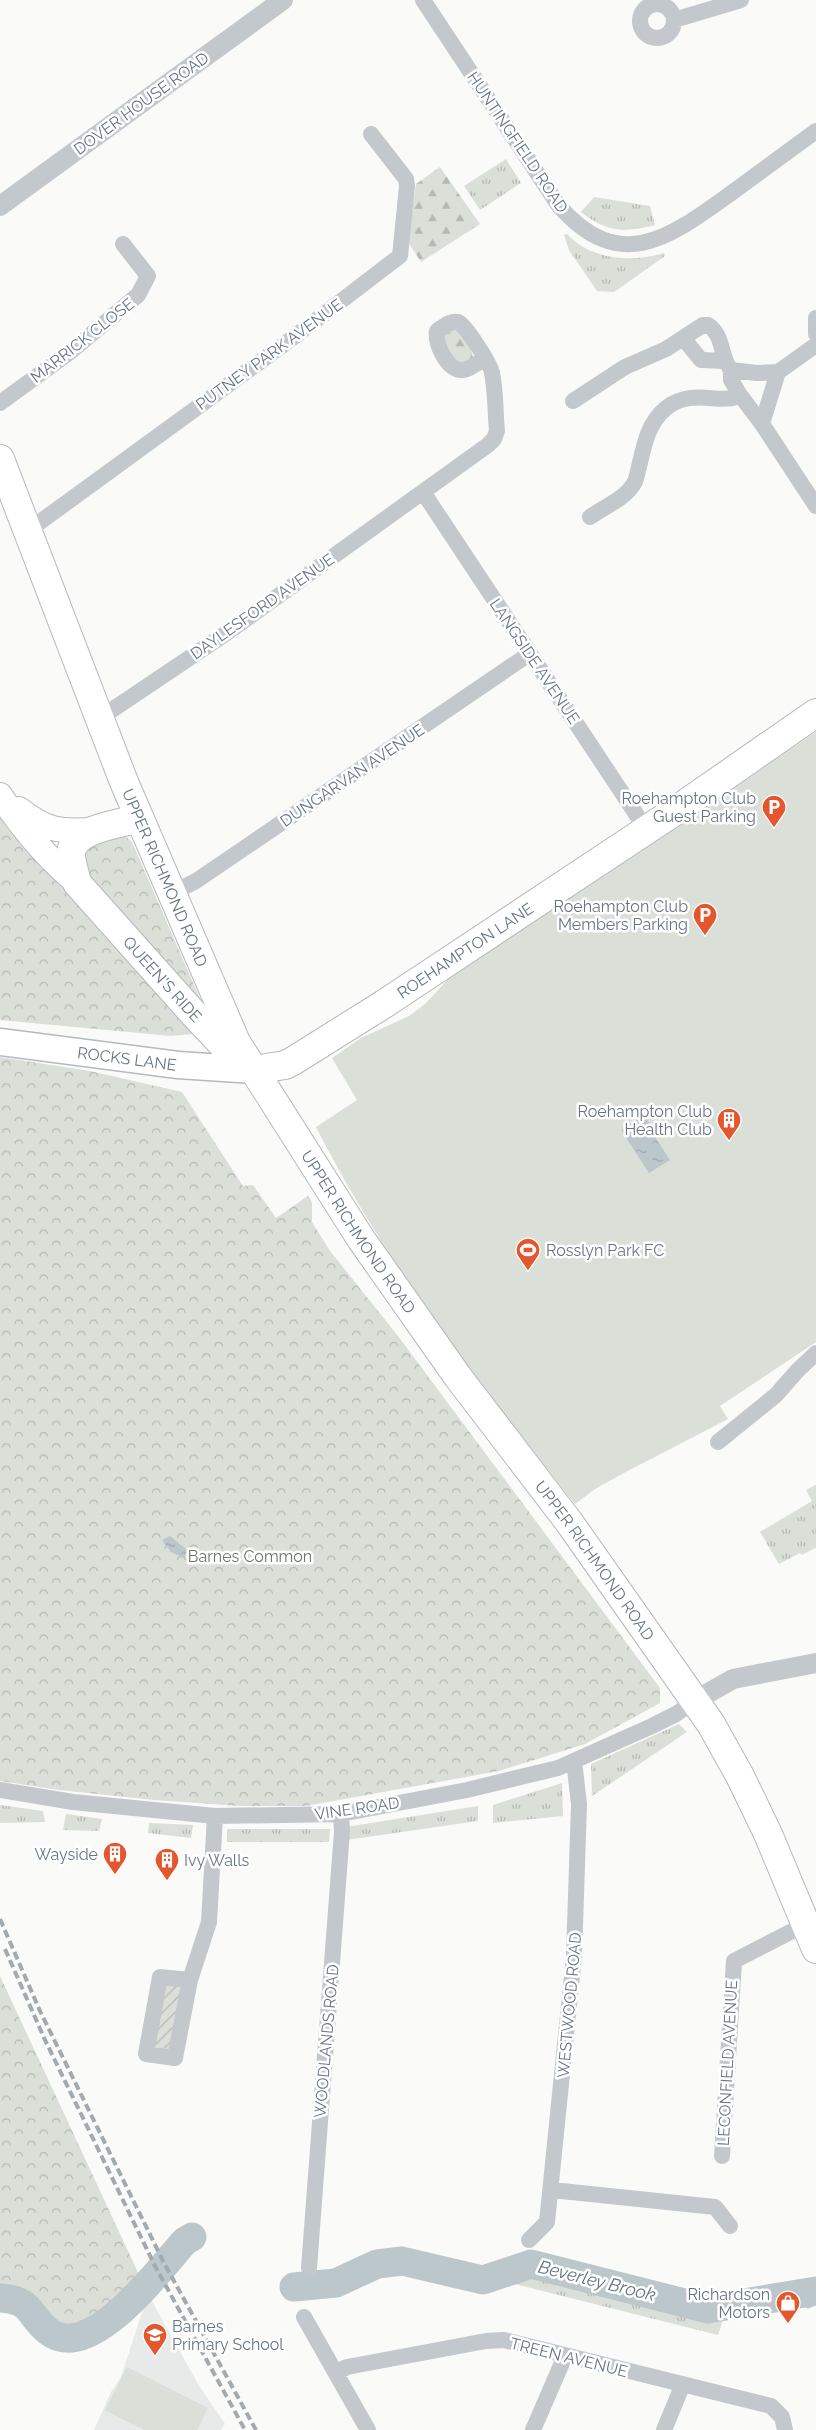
<svg xmlns="http://www.w3.org/2000/svg" width="816" height="2430" viewBox="0 0 816 2430" font-family="Raleway,sans-serif">
	<defs>
		<pattern id="grass-tufts" width="24" height="20" patternUnits="userSpaceOnUse" patternTransform="scale(1.25)"><rect width="24" height="20" fill="#dadfd7"/><path d="M3 7l-1-3M5 7V3M7 7l1-3M15 17l-1-3M17 17v-4M19 17l1-3" fill="none" stroke="#b4b9b4"/></pattern>
		<pattern id="forest-firs" width="22" height="20" patternUnits="userSpaceOnUse" patternTransform="scale(1.25)"><rect width="22" height="20" fill="#dadfd7"/><path d="M5 1l3.5 6h-7zM16 11l3.5 6h-7z" fill="#b4b9b4"/></pattern>
		<pattern id="park-crowns" width="20" height="18" patternUnits="userSpaceOnUse" patternTransform="scale(1.25)"><rect width="20" height="18" fill="#dadfd7"/><path d="M2 6a3 3 0 1 1 6 0M12 15a3 3 0 1 1 6 0" fill="none" stroke="#b4b9b4"/></pattern>
		<pattern id="garden-furrows" width="10" height="10" patternUnits="userSpaceOnUse" patternTransform="scale(1.25)"><rect width="10" height="10" fill="#dadfd7"/><path d="M-1 1l2-2M0 10L10 0M9 11l2-2" fill="none" stroke="#b4b9b4"/></pattern>
		<pattern id="water-ripples" width="26" height="14" patternUnits="userSpaceOnUse" patternTransform="scale(1.25)"><rect width="26" height="14" fill="#bbc7cb"/><path d="M2 4q2-2 4 0t4 0M15 11q2-2 4 0t4 0" fill="none" stroke="#9ca6aa"/></pattern>
	</defs>
	<rect width="100%" height="100%" fill="#fafaf8"/>
	<!-- built -->
	<path fill="#e8e9e9" d="M148 2294 198 2384 225 2424 221 2430H94L111 2392 121 2377Z"/>
	<!-- grass -->
	<path fill="url(#grass-tufts)" d="M506 159 521 183 480 210 464 186Z
		M594 197 650 206 655 225C625 233 606 232 581 212Z
		M567 234C591 260 632 263 664 253L665 256 614 292 597 291 569 250 564 235Z
		M816 1485V1549L815 1548 802 1555 800 1553 779 1564 760 1532 812 1501 806 1490Z
		M679 1724 687 1732 592 1796 591 1764Z
		M562 1783 563 1816 493 1823V1805Z
		M0 1805 43 1811 45 1822 0 1823Z
		M478 1806V1821L346 1840V1827Z
		M66 1814 102 1819 99 1831 63 1830Z
		M149 1823 193 1825 191 1838 148 1833Z
		M227 1829H330L329 1842H227Z
		M532 2268 724 2317 718 2335 503 2281Z"/>
	<!-- forest -->
	<path fill="url(#forest-firs)" d="M440 167 480 224 421 262 408 242 416 184Z
		M454 329C465 334 472 347 473 359L464 365C450 359 444 350 444 335Z"/>
	<!-- park -->
	<path fill="url(#park-crowns)" d="M0 816 191 1029 192 1034 171 1036 0 1020Z
		M124 835 132 842 201 1001 200 1004 80 870 87 846Z
		M0 1057 90 1071 182 1092 243 1186 253 1185 276 1218 308 1196 312 1203V1222L330 1251 398 1336 660 1688V1703L585 1744 499 1771 306 1806H240L154 1800 59 1790 0 1781Z
		M0 1976 142 2281C125 2300 84 2344 55 2325 46 2319 43 2308 36 2301 27 2293 11 2291 0 2289Z"/>
	<!-- garden -->
	<path fill="url(#garden-furrows)" d="M164 1984 182 1987 170 2049 155 2048Z"/>
	<!-- pitch -->
	<path fill="#dadfd7" d="M816 732V1342L720 1406 728 1419 622 1474 595 1489 575 1504C481 1387 384 1261 316 1127L357 1100 332 1058 361 1038 409 1016 425 1004 449 978Z
		M127 2367 208 2408 197 2430H144L105 2410Z"/>
	<!-- water -->
	<path fill="url(#water-ripples)" d="M644 1115 651 1126 649 1128 670 1160 649 1173 621 1130Z
		M170 1536 187 1550 184 1558 171 1552 162 1540Z"/>
	<g fill="none" stroke-linecap="round" stroke-linejoin="round">
		<!-- stream -->
		<path stroke="#bbc7cb" stroke-width="5" d="M808 2306 816 2302
			M62 2346 71 2338"/>
		<!-- river -->
		<path stroke="#bbc7cb" stroke-width="29" d="M294 2287 336 2283 377 2264 402 2261 483 2280 531 2264 708 2309 816 2291
			M0 2298C33 2300 28 2315 48 2331 90 2365 161 2267 185 2241L192 2237"/>
		<defs>
			<path id="secondary" d="M0 795C21 827 47 858 77 883
				M19 809C46 830 58 832 91 830"/>
			<g id="primary">
				<path id="s1" d="M0 1042 178 1065 254 1070"/>
			</g>
			<g id="trunk">
				<path id="s2" d="M0 459 124 782 236 1042 361 1239 458 1377 569 1522 711 1724 740 1776 768 1834 816 1949"/>
				<path id="s3" d="M139 818C119 825 70 828 71 856 72 865 75 874 77 883L193 1013 222 1044 241 1060"/>
				<path id="s4" d="M254 1070 285 1065 293 1061 384 1004 672 813 816 713"/>
			</g>
		</defs>
		<!-- secondary casing -->
		<use href="#secondary" stroke="#b3babf" stroke-width="26"/>
		<!-- primary casing -->
		<use href="#primary" stroke="#b5babe" stroke-width="29"/>
		<!-- trunk casing -->
		<use href="#trunk" stroke="#b4b9bd" stroke-width="30"/>
		<!-- minor -->
		<path stroke="#c3c8cc" stroke-width="16" d="M423 0 559 206C620 275 669 238 730 194 759 173 787 152 816 131
			M640 21a17 17 0 1 1 34 0a17 17 0 1 1-34 0Z
			M674 20 741 0
			M816 318V334
			M683 338 701 360 724 361
			M731 370V380L740 395 762 424 816 506
			M731 370 757 373 778 372 816 345
			M573 401 625 367 666 349 703 325H708C724 335 720 357 731 370
			M0 403 70 352 138 295 148 276 123 244
			M762 424 778 372
			M423 492 646 829
			M590 517C604 507 624 499 633 485 637 480 637 473 639 467 644 445 648 423 666 408 693 387 721 406 740 395
			M29 530 298 334 400 256 407 186 406 179 371 134
			M100 718 228 632 488 445 494 439 497 431C495 412 496 392 492 373 491 365 465 324 458 322 451 320 443 327 437 331 434 343 448 373 464 370 470 369 479 362 485 358
			M172 893 196 881 529 654
			M718 1442 776 1395 798 1370 816 1353
			M0 1790 73 1802 215 1816 341 1814 467 1790 558 1768 652 1726 676 1714 696 1700
			M190 1980 175 2058 146 2054 160 1977 190 1980 209 1922 215 1816
			M722 2156 734 1961 806 1924
			M552 2190 715 2207 730 2226
			M529 2240 547 2222 574 1956 579 1804 574 1761
			M309 2268 342 1831 341 1814
			M304 2317 368 2430
			M337 2372 347 2367 486 2341 504 2340 771 2406 782 2417 785 2430
			M533 2430 565 2356
			M664 2430 683 2384"/>
		<!-- tertiary -->
		<path stroke="#c3c8cc" stroke-width="20" d="M0 206 283 0
			M696 1700 733 1679 816 1663"/>
		<!-- secondary -->
		<use href="#secondary" stroke="#fff" stroke-width="24"/>
		<!-- primary -->
		<use href="#primary" stroke="#fff" stroke-width="26"/>
		<!-- trunk -->
		<use href="#trunk" stroke="#fff" stroke-width="28"/>
		<!-- rail -->
		<path stroke="#a2aab0" stroke-width="4" stroke-dasharray="8 4" stroke-linecap="butt" d="M0 1919 40 2011 163 2261 256 2430
			M5 1949 45 2040 155 2266 245 2430"/>
	</g>
	<!-- icons -->
	<defs>
		<symbol id="parking-pin" viewBox="-11 -11 22 30"><path d="M0 17L-7.5 6A9.5 9.5 0 1 1 7.5 6Z" fill="#e4572e" stroke="#fff"/><path d="M-3.5-5.5H1a3.5 3.5 0 0 1 0 7H-1V5.5H-3.5ZM-1-3.4V-.6H.8a1.4 1.4 0 0 0 0-2.8Z" fill="#fff"/></symbol>
		<symbol id="building-pin" viewBox="-11 -11 22 30"><path d="M0 17L-7.5 6A9.5 9.5 0 1 1 7.5 6Z" fill="#e4572e" stroke="#fff"/><path d="M-4-6H4V6H1V3H-1V6H-4ZM-2.5-4.3h1.7v1.8h-1.7ZM.8-4.3h1.7v1.8H.8ZM-2.5-1h1.7V.8h-1.7ZM.8-1h1.7V.8H.8Z" fill="#fff"/></symbol>
		<symbol id="stadium-pin" viewBox="-11 -11 22 30"><path d="M0 17L-7.5 6A9.5 9.5 0 1 1 7.5 6Z" fill="#e4572e" stroke="#fff"/><path d="M0-5a6.5 5 0 1 0 0 10a6.5 5 0 1 0 0-10ZM-3.5-1.8h7v3.6h-7Z" fill="#fff"/></symbol>
		<symbol id="shop-pin" viewBox="-11 -11 22 30"><path d="M0 17L-7.5 6A9.5 9.5 0 1 1 7.5 6Z" fill="#e4572e" stroke="#fff"/><path d="M-5-2.5h2.3a2.7 3.5 0 0 1 5.4 0H5L5.5 6h-11ZM-1.5-2.5h3a1.5 2.3 0 0 0-3 0Z" fill="#fff"/></symbol>
		<symbol id="school-pin" viewBox="-11 -11 22 30"><path d="M0 17L-7.5 6A9.5 9.5 0 1 1 7.5 6Z" fill="#e4572e" stroke="#fff"/><path d="M0-5L7-2L0 1L-7-2ZM-4 1L0 2.5L4 1V4Q0 6-4 4Z" fill="#fff"/></symbol>
	</defs>
	<g fill-rule="evenodd">
		<use href="#parking-pin" x="760" y="793" width="28" height="38"/>
		<use href="#parking-pin" x="691" y="901" width="28" height="38"/>
		<use href="#building-pin" x="715" y="1106" width="28" height="38"/>
		<use href="#stadium-pin" x="514" y="1236" width="28" height="38"/>
		<use href="#building-pin" x="101" y="1840" width="28" height="38"/>
		<use href="#building-pin" x="153" y="1846" width="28" height="38"/>
		<use href="#shop-pin" x="774" y="2289" width="28" height="38"/>
		<use href="#school-pin" x="141" y="2321" width="28" height="38"/>
	</g>
	<g text-anchor="middle" stroke-width="5" stroke-linejoin="round" paint-order="stroke">
		<!-- street labels -->
		<g font-size="16" fill="#657683" stroke="#fff">
			<text transform="translate(141 103) rotate(-36)" y="6">DOVER HOUSE ROAD</text>
			<text transform="translate(518 142) rotate(56)" y="6">HUNTINGFIELD ROAD</text>
			<text transform="translate(82 340) rotate(-38)" y="6">MARRICK CLOSE</text>
			<text transform="translate(269 354) rotate(-36)" y="6">PUTNEY PARK AVENUE</text>
			<text transform="translate(262 606) rotate(-35)" y="6">DAYLESFORD AVENUE</text>
			<text transform="translate(535 661) rotate(56)" y="6">LANGSIDE AVENUE</text>
			<text transform="translate(352 775) rotate(-34)" y="6">DUNGARVAN AVENUE</text>
			<text dy="6" stroke="none"><textPath href="#s2" startOffset="450">UPPER RICHMOND ROAD</textPath></text>
			<text dy="6" stroke="none"><textPath href="#s4" startOffset="245">ROEHAMPTON LANE</textPath></text>
			<text dy="6" stroke="none"><textPath href="#s3" startOffset="240">QUEEN'S RIDE</textPath></text>
			<text dy="6" stroke="none"><textPath href="#s1" startOffset="128">ROCKS LANE</textPath></text>
			<text dy="6" stroke="none"><textPath href="#s2" startOffset="855">UPPER RICHMOND ROAD</textPath></text>
			<text dy="6" stroke="none"><textPath href="#s2" startOffset="1260">UPPER RICHMOND ROAD</textPath></text>
			<text transform="translate(357 1808) rotate(-8)" y="6">VINE ROAD</text>
			<text transform="translate(569 2005) rotate(-85)" y="6">WESTWOOD ROAD</text>
			<text transform="translate(326 2041) rotate(-85)" y="6">WOODLANDS ROAD</text>
			<text transform="translate(727 2063) rotate(-87)" y="6">LECONFIELD AVENUE</text>
			<text transform="translate(569 2357) rotate(14)" y="6">TREEN AVENUE</text>
		</g>
		<!-- poi labels -->
		<g font-size="16" fill="#657683" stroke="#fff" text-anchor="end">
			<text x="756" y="804">Roehampton Club<tspan x="756" dy="18">Guest Parking</tspan></text>
			<text x="688" y="912">Roehampton Club<tspan x="688" dy="18">Members Parking</tspan></text>
			<text x="712" y="1117">Roehampton Club<tspan x="712" dy="18">Health Club</tspan></text>
			<text x="546" y="1256" text-anchor="start">Rosslyn Park FC</text>
			<text x="98" y="1860">Wayside</text>
			<text x="184" y="1866" text-anchor="start">Ivy Walls</text>
			<text x="770" y="2300">Richardson<tspan x="770" dy="18">Motors</tspan></text>
			<text x="172" y="2332" text-anchor="start">Barnes<tspan x="172" dy="18">Primary School</tspan></text>
		</g>
		<!-- park labels -->
		<g font-size="16" fill="#687a64" stroke="#fff">
			<text x="250" y="1562">Barnes Common</text>
		</g>
		<!-- water labels -->
		<g font-size="18" font-style="italic" fill="#60757c" stroke="#fff">
			<text transform="translate(597 2281) rotate(14)" y="6">Beverley Brook</text>
		</g>
	</g>
</svg>
